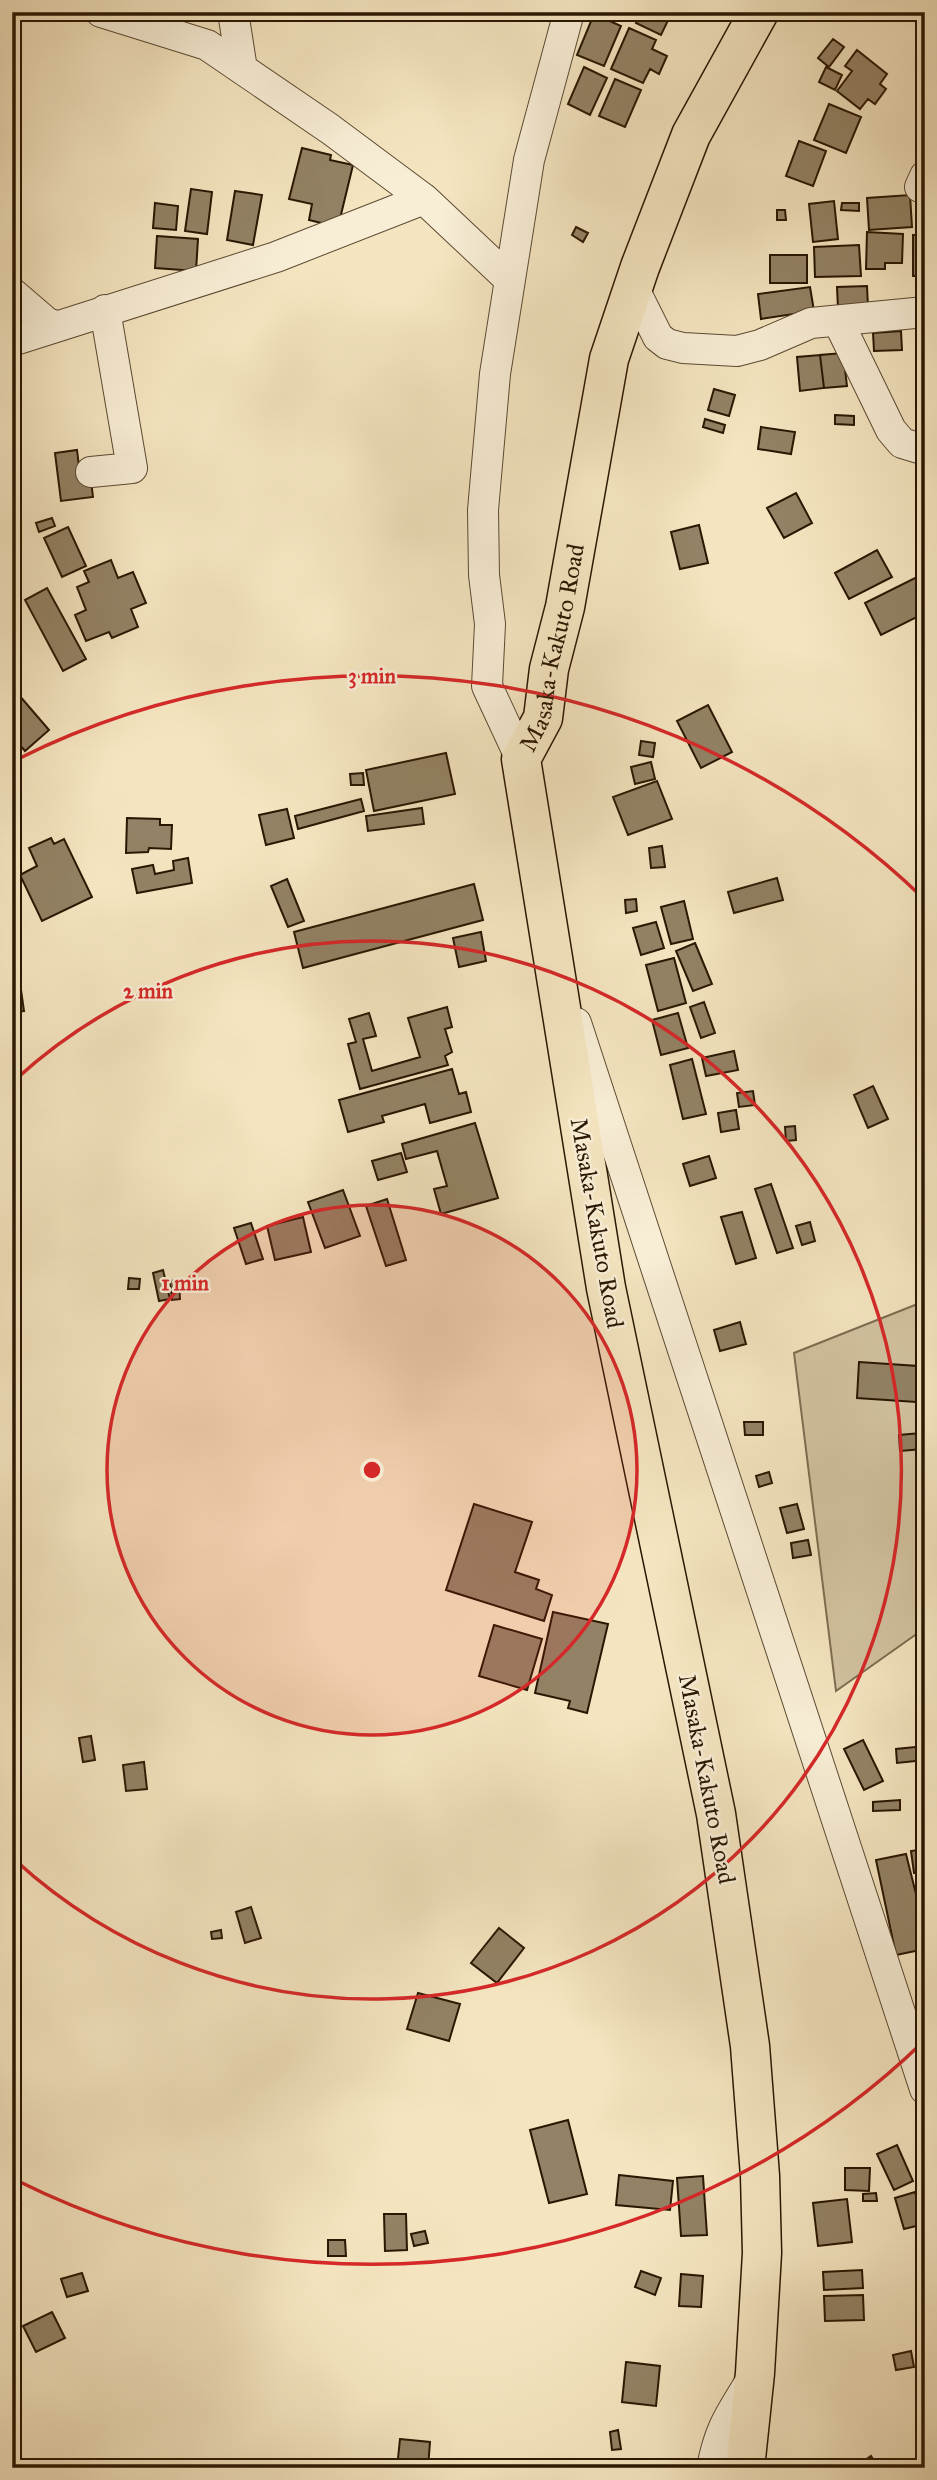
<svg xmlns="http://www.w3.org/2000/svg" width="937" height="2480" viewBox="0 0 937 2480" font-family="'IM FELL Great Primer',serif">
	<rect width="100%" height="100%" fill="#f4e5c0"/>
	<filter id="stains"><feTurbulence type="fractalNoise" baseFrequency=".00286" numOctaves="4"/><feColorMatrix values="0 0 0 0 .2 0 0 0 0 .09 0 0 0 0 .02 0 0 0 .5 -.17"/></filter>
	<radialGradient id="worn" r=".72"><stop offset=".6" stop-color="#630" stop-opacity="0"/><stop offset="1" stop-color="#630" stop-opacity=".3"/></radialGradient>
	<!-- green -->
	<path fill="#d2c2a0" stroke="#7e6c51" stroke-width="2" d="M925 1301V1628L836 1691 794 1353Z"/>
	<!-- building -->
	<path fill="#938265" stroke="#2a1702" stroke-width="2" d="M608 12H625L623 19Z
		M641 12H672L661 35 636 23Z
		M908 12H925V21L923 23Z
		M594 14 621 26 604 66 577 55Z
		M629 28 656 40 652 49 667 56 659 74 650 69 643 83 611 69Z
		M833 39 844 47 829 67 818 58Z
		M857 50 887 74 880 84 886 89 875 104 868 99 860 109 837 91 852 71 845 66Z
		M584 67 607 78 590 115 568 104Z
		M826 67 842 75 835 90 819 82Z
		M615 79 641 90 625 127 599 116Z
		M829 104 861 117 846 153 814 140Z
		M799 141 826 151 813 186 786 176Z
		M302 148 331 155 330 160 353 165 338 227 309 220 312 204 289 199Z
		M191 189 212 192 207 234 185 231Z
		M235 191 262 195 253 245 227 240Z
		M910 195 912 227 869 230 867 198Z
		M834 201 838 239 813 242 809 204Z
		M155 203 178 206 176 230 153 228Z
		M842 203H859V211L841 210Z
		M777 210H785L786 220H777Z
		M576 227 588 233 583 242 572 235Z
		M867 232 903 234 902 263H885V269H866Z
		M913 235H925V276H913Z
		M157 236 198 239 196 271 155 268Z
		M859 245 861 276 815 277 814 247Z
		M770 255H807V283H770Z
		M867 286 868 307 838 309 837 287Z
		M810 287 814 311 761 319 758 294Z
		M901 331 902 350 874 351 873 333Z
		M843 353 847 386 824 388 820 355Z
		M820 355 824 388 800 391 797 357Z
		M714 389 735 395 729 416 708 410Z
		M835 415 854 416V425L835 424Z
		M705 419 725 425 723 433 703 427Z
		M761 427 795 432 791 454 758 449Z
		M77 450 81 482 91 481 93 497 61 501 55 453Z
		M796 493 812 523 784 538 767 508Z
		M925 509V524L918 513Z
		M52 518 55 526 39 532 36 523Z
		M699 525 708 563 680 569 671 532Z
		M68 527 86 566 62 577 44 538Z
		M877 550 892 577 849 599 835 573Z
		M111 560 118 578 133 572 146 603 131 609 138 627 112 638 109 632 86 641 75 615 86 610 77 587 89 582 84 571Z
		M12 570 20 582 12 587Z
		M917 577 925 591V613L881 635 865 603Z
		M47 588 86 659 63 671 25 600Z
		M12 687 49 730 25 751 12 736Z
		M708 705 732 752 701 768 677 721Z
		M641 741 655 743 653 757 639 755Z
		M446 753 455 794 374 811 366 770Z
		M651 762 655 779 635 784 631 767Z
		M363 773 364 785H351L350 774Z
		M657 781 672 819 628 835 613 797Z
		M361 799 364 811 298 829 295 816Z
		M422 808 424 824 368 831 366 816Z
		M287 809 294 838 266 845 259 815Z
		M127 818 160 819V825H172L171 849 149 848 148 852 126 853Z
		M51 838 54 844 64 839 92 897 42 921 20 875 37 866 29 848Z
		M662 846 665 867 651 868 649 848Z
		M188 858 192 883 137 893 132 869 153 865 155 874 174 870 173 861Z
		M777 878 783 900 734 913 728 892Z
		M287 879 304 921 288 927 271 886Z
		M474 884 483 920 303 968 294 932Z
		M636 899 637 911 626 913 625 900Z
		M684 901 693 939 671 944 661 907Z
		M656 922 664 948 641 955 633 928Z
		M481 932 486 961 459 967 453 938Z
		M695 943 712 984 693 991 676 951Z
		M674 958 686 1003 658 1011 646 965Z
		M21 990 24 1011 12 1012V991Z
		M704 1002 715 1033 701 1038 690 1007Z
		M447 1007 452 1027 445 1029 452 1052 445 1056 448 1065 360 1089 348 1044 356 1042 349 1019 369 1013 376 1036 363 1039 372 1071 420 1057 408 1018Z
		M678 1013 688 1048 661 1055 652 1020Z
		M734 1051 738 1070 706 1076 702 1058Z
		M692 1059 706 1114 683 1119 670 1065Z
		M452 1069 459 1094 466 1092 471 1112 430 1123 425 1104 382 1116 384 1122 348 1132 339 1100Z
		M873 1086 888 1119 868 1128 854 1095Z
		M753 1091 755 1105 739 1107 737 1093Z
		M736 1110 739 1129 721 1132 718 1113Z
		M475 1123 498 1198 441 1214 434 1189 447 1186 437 1151 406 1159 402 1144Z
		M795 1126 796 1140 786 1141 785 1127Z
		M401 1153 407 1172 378 1180 372 1161Z
		M709 1156 716 1178 690 1186 683 1164Z
		M771 1184 793 1248 777 1253 755 1189Z
		M343 1190 360 1236 325 1248 308 1202Z
		M387 1199 406 1260 386 1266 366 1206Z
		M742 1212 756 1258 736 1264 721 1217Z
		M303 1217 311 1252 275 1260 267 1226Z
		M810 1222 815 1241 802 1245 796 1226Z
		M251 1223 263 1259 246 1264 234 1228Z
		M163 1270 170 1299 159 1301 153 1273Z
		M129 1278 140 1279 139 1289H128Z
		M179 1280 180 1299 172 1300 170 1281Z
		M740 1322 746 1344 720 1351 714 1330Z
		M859 1362 918 1366 916 1402 857 1398Z
		M744 1422H763V1435H745Z
		M921 1433 923 1449 900 1451 899 1435Z
		M769 1472 772 1483 759 1487 756 1476Z
		M474 1504 532 1522 515 1572 539 1580 536 1589 552 1595 544 1621 446 1590Z
		M797 1504 804 1529 787 1533 780 1508Z
		M808 1540 811 1555 793 1558 791 1543Z
		M553 1612 608 1624 587 1713 568 1708 570 1701 535 1693Z
		M494 1625 542 1639 527 1690 479 1676Z
		M91 1736 95 1760 83 1762 79 1738Z
		M863 1740 883 1781 864 1790 844 1749Z
		M925 1746V1760L897 1763 896 1749Z
		M144 1762 147 1789 126 1791 123 1765Z
		M900 1800V1810L873 1811V1802Z
		M925 1849V1872L914 1873 911 1851Z
		M906 1854 925 1930V1949L896 1955 876 1860Z
		M251 1907 261 1938 245 1943 236 1912Z
		M499 1928 524 1948 497 1983 471 1963Z
		M221 1930 222 1938 212 1939 211 1932Z
		M418 1993 460 2004 449 2041 407 2029Z
		M568 2120 587 2194 549 2203 530 2130Z
		M897 2145 913 2181 894 2190 877 2154Z
		M845 2168H870L869 2191 845 2190Z
		M619 2175 673 2181 670 2210 616 2205Z
		M703 2176 707 2235 681 2236 677 2178Z
		M915 2192 924 2224 904 2229 895 2198Z
		M876 2193 877 2201H863V2194Z
		M15 2194 21 2204 12 2209V2195Z
		M847 2199 852 2242 818 2246 813 2203Z
		M384 2214H406L407 2250 385 2251Z
		M425 2231 428 2243 414 2246 411 2234Z
		M328 2240H345L346 2256H328Z
		M862 2270 863 2288 824 2290 823 2272Z
		M641 2271 661 2278 655 2295 635 2287Z
		M82 2273 88 2291 67 2297 61 2279Z
		M681 2274 703 2276 701 2307 679 2306Z
		M863 2295 864 2320 825 2321 824 2296Z
		M52 2312 65 2338 36 2352 23 2326Z
		M911 2351 914 2367 896 2370 893 2355Z
		M626 2362 660 2366 656 2406 622 2402Z
		M618 2430 621 2449 612 2450 610 2432Z
		M400 2439 430 2442 428 2468H397Z
		M871 2456 879 2468H854Z"/>
	<g fill="none" stroke-linecap="round" stroke-linejoin="round">
		<defs>
			<path id="minor" d="M101 12 207 45 330 129 424 199
				M233 12 242 69
				M920 187 925 176
				M633 287 658 337 667 344 683 348 737 351 760 345 811 323 925 312
				M12 293 47 323 57 326
				M838 321 891 430 902 443 925 450
				M12 341 276 257 424 199 509 279
				M91 472 132 468 105 310
				M521 759 487 686 490 624 484 575 483 510 495 374 529 160 569 12
				M576 1023 925 2089
				M712 2468C720 2425 732 2413 753 2377"/>
			<g id="highway">
				<path id="s1" d="M745 2468 755 2373 762 2253 760 2176 750 2046 716 1814 606 1288 521 759 543 718 549 669 565 607 609 359 640 267 691 135 759 12"/>
			</g>
		</defs>
		<!-- minor casing -->
		<use href="#minor" stroke="#5c4a32" stroke-width="32"/>
		<!-- highway casing -->
		<use href="#highway" stroke="#2a1702" stroke-width="41"/>
		<!-- minor -->
		<use href="#minor" stroke="#f8eed6" stroke-width="30"/>
		<!-- highway -->
		<use href="#highway" stroke="#f4e5c0" stroke-width="38"/>
	</g>
	<!-- distance rings -->
	<circle cx="372" cy="1470" r="265" fill="#d62828" fill-opacity=".12"/>
	<g fill="none" stroke="#d62828" stroke-width="3.5">
		<circle cx="372" cy="1470" r="265"/>
		<path d="M15 1080A529 529 0 1 1 15 1860"/>
		<path d="M924 2041A794 794 0 0 1 18 2181M18 759A794 794 0 0 1 924 899"/>
	</g>
	<g text-anchor="middle" stroke-width="5" stroke-linejoin="round" paint-order="stroke">
		<!-- street labels -->
		<g font-size="24" fill="#2a1702" stroke="#f8eed6">
			<text dy="8" stroke="none"><textPath href="#s1" startOffset="1848">Masaka-Kakuto Road</textPath></text>
			<text transform="translate(597 1223) rotate(80)" y="8">Masaka-Kakuto Road</text>
			<text transform="translate(707 1779) rotate(79)" y="8">Masaka-Kakuto Road</text>
		</g>
	</g>
	<circle cx="372" cy="1470" r="10" fill="#d62828" stroke="#f8eed6" stroke-width="3.5"/>
	<g font-size="21" text-anchor="middle" font-weight="bold" fill="#d62828" stroke="#f8eed6" stroke-width="5" stroke-linejoin="round" paint-order="stroke">
		<text x="372" y="683">3 min</text>
		<text x="148" y="998">2 min</text>
		<text x="185" y="1290">1 min</text>
	</g>
	<!-- margin -->
	<rect width="937" height="2480" fill="none" stroke="#f4e5c0" stroke-width="42"/>
	<rect x="14" y="14" width="909" height="2452" fill="none" stroke="#2a1702" stroke-width="3.5"/>
	<rect x="21" y="21" width="895" height="2438" fill="none" stroke="#2a1702" stroke-width="2"/>
	<rect width="100%" height="100%" filter="url(#stains)"/>
	<rect width="100%" height="100%" fill="url(#worn)"/>
</svg>
